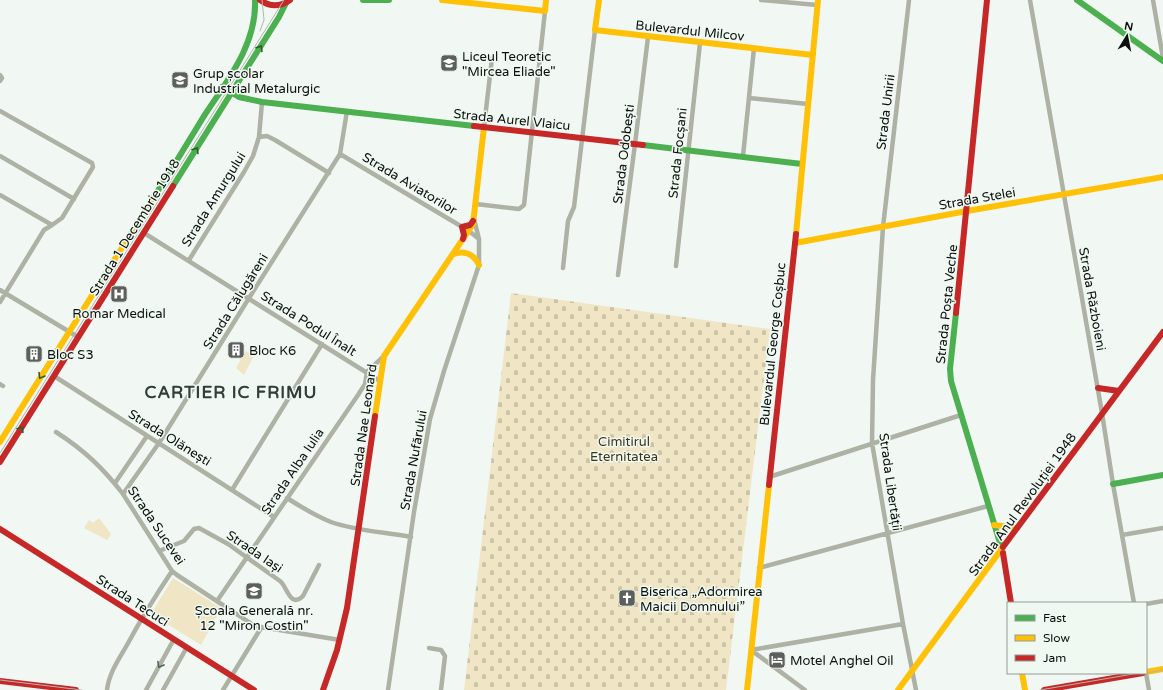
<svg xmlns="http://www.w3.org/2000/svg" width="1163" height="690" viewBox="0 0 1163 690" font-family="'Varela Round',sans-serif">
	<defs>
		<pattern id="cemetery-stones" width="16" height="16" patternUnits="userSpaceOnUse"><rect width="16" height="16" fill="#f0e6c5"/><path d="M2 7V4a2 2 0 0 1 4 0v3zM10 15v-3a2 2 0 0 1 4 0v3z" fill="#cdc4a8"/></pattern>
	</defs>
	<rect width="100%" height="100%" fill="#f1f7f3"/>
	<!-- green -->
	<path fill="#f0e6c5" d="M246 351 254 356 244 375 236 368Z
		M99 518 111 534 107 540 84 528 89 520 93 523Z
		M173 578 221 608 201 645 151 614Z"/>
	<!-- cemetery -->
	<path fill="url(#cemetery-stones)" d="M511 293 770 329 726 690H464Z"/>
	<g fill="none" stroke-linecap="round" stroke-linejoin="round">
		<!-- street -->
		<path stroke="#adb2a5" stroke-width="4.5" d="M761 0 817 5
			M909 0 883 227 873 380 872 443 903 624 916 690
			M1030 0 1102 413 1113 484 1134 603
			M1153 0 1163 58
			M0 75 2 78 0 81
			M749 98 808 104
			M0 111 92 163 93 167 62 218 52 225
			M484 127 492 58
			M259 137 267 136 275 140 329 173
			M340 154 469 231 479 239
			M0 156 74 199
			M743 156 754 48
			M0 195 52 225 44 230 0 302
			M476 204 519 209 524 205 545 11
			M144 233 380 381
			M189 260 244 172 253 156 259 137 262 102
			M676 266 700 43
			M563 268 568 221 574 207 595 30
			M618 275 635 144 648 37
			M0 290 78 337
			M54 376 274 517
			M0 384 3 386
			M56 432C84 450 103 468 123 494L172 571 177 575 255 626 340 640
			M769 477 961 415
			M115 483 147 436
			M232 490 322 344
			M123 494 159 443 249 298 340 154 347 111
			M287 498C301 507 316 516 331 522 356 531 385 532 411 537
			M1122 535 1163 528
			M159 551 184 541 194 529 199 528 228 544 280 581C287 586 290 609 303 596L319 565
			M759 568 988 506
			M217 601 358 395 365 384 367 372 384 356
			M1146 604 1163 601
			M429 648 441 650 445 656 441 690
			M751 650 903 624
			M751 650 805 690
			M1146 673 1149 690
			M107 690C109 673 119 659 127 645 141 619 156 595 172 571
			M146 690 174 639
			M163 690 187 647
			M223 690 261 628
			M388 690 414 512 430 419 444 371 479 265V239L474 219"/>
		<!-- fast -->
		<path stroke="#4caf50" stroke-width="6" d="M363 0H389
			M1077 0 1163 61
			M222 87 239 97 262 102 474 126
			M643 145 802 164
			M173 186 279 17 286 3
			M152 200C170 172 187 144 204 116 227 81 257 44 255 0
			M956 313 950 369 951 381 1003 553
			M1113 484 1163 475"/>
		<!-- slow -->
		<path stroke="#ffc107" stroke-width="6" d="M442 0 545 11 546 0
			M599 0 595 30 813 55
			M796 234 818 0
			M795 243 967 211 1163 177
			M454 254C465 250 474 254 479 265
			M375 416 384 356 473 224 484 127
			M0 442 152 200
			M994 525 1017 528
			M1146 672 1163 669
			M1022 673 1025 690
			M747 690 769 485
			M898 690 1003 547"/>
		<!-- jam -->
		<path stroke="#c62828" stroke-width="6" d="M260 0C270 7 280 7 290 0
			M474 126 643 145
			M463 239 464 235 462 227 470 225 473 221
			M956 313 987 0
			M1098 388 1119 391
			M0 462 173 186
			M769 485 796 234
			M0 529 254 690
			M1003 547 1163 332
			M1003 553 1011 603
			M0 681 76 690
			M323 690 337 650 347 608 375 416
			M1044 690 1143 673"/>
		<!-- tram -->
		<path stroke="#b1b6af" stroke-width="1" d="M260 31 264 20 262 0
			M0 453 284 0
			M1146 673 1163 670
			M0 680 82 690
			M1040 690 1139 673"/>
	</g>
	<!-- one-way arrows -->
	<defs><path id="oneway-chevron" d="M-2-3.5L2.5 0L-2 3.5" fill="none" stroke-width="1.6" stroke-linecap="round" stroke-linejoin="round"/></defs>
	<g stroke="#2c5f2e">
		<use href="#oneway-chevron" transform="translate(260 48) rotate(-58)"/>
		<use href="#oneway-chevron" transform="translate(196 150) rotate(-58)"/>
		<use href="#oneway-chevron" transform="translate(41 376) rotate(121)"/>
		<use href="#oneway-chevron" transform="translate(21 429) rotate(-58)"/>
	</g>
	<use stroke="#5c6058" href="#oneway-chevron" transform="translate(160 665) rotate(119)"/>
	<!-- icons -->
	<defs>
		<symbol id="university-square" viewBox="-11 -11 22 22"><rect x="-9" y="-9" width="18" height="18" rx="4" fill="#5c605d" stroke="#eff9f2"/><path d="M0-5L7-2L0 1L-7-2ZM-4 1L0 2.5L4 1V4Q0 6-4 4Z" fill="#fff"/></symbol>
		<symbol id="hospital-square" viewBox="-11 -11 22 22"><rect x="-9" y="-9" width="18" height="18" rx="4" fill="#5c605d" stroke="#eff9f2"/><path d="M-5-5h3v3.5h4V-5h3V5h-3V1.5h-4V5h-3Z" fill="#fff"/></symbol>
		<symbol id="building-square" viewBox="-11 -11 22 22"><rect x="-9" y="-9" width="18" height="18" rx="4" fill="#5c605d" stroke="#eff9f2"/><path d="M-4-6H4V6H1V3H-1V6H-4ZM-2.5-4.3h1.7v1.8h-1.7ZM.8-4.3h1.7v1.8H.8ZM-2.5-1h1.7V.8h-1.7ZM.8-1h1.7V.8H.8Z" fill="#fff"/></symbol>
		<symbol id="school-square" viewBox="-11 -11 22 22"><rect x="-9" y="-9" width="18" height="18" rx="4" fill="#5c605d" stroke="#eff9f2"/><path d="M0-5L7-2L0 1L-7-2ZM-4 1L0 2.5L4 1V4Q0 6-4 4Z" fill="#fff"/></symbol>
		<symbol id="church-square" viewBox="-11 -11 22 22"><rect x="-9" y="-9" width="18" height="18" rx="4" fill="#5c605d" stroke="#eff9f2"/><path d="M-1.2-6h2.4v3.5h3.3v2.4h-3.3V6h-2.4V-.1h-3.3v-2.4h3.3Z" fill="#fff"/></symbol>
		<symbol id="hotel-square" viewBox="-11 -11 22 22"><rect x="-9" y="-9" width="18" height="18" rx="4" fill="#5c605d" stroke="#eff9f2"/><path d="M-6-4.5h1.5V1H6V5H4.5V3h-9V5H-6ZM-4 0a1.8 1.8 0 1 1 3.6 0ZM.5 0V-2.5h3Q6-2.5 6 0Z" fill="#fff"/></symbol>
	</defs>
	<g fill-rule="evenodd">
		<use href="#university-square" x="439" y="53" width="20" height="20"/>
		<use href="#university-square" x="170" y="70" width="20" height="20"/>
		<use href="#hospital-square" x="109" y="284" width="20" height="20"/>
		<use href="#building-square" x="226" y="340" width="20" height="20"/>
		<use href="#building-square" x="24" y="344" width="20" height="20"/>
		<use href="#school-square" x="244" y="581" width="20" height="20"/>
		<use href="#church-square" x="617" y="588" width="20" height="20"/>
		<use href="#hotel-square" x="767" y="650" width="20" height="20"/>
	</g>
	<g text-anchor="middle" stroke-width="3" stroke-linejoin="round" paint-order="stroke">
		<!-- street labels -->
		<g font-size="13" fill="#0c0f0c" stroke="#eff9f2">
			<text transform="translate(690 30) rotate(6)" y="5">Bulevardul Milcov</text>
			<text transform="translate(885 112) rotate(-83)" y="5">Strada Unirii</text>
			<text transform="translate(512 119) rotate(6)" y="5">Strada Aurel Vlaicu</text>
			<text transform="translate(677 153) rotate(-84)" y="5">Strada Focșani</text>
			<text transform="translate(623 154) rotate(-83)" y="5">Strada Odobești</text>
			<text transform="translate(410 183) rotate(31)" y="5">Strada Aviatorilor</text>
			<text transform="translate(977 198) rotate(-10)" y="5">Strada Stelei</text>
			<text transform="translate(213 199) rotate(-58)" y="5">Strada Amurgului</text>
			<text transform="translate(134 227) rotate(-58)" y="5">Strada 1 Decembrie 1918</text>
			<text transform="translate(1093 299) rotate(80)" y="5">Strada Războieni</text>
			<text transform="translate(235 301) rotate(-58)" y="5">Strada Călugăreni</text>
			<text transform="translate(946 304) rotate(-84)" y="5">Strada Poșta Veche</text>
			<text transform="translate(309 323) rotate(32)" y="5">Strada Podul Înalt</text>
			<text transform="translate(772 344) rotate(-84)" y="5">Bulevardul George Coșbuc</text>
			<text transform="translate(363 425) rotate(-82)" y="5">Strada Nae Leonard</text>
			<text transform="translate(170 437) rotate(32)" y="5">Strada Olănești</text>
			<text transform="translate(413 460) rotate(-80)" y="5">Strada Nufărului</text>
			<text transform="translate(292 471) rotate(-56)" y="5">Strada Alba Iulia</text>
			<text transform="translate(891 482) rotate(82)" y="5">Strada Libertății</text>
			<text transform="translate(1022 504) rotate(-54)" y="5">Strada Anul Revoluției 1948</text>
			<text transform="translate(157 525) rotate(56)" y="5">Strada Sucevei</text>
			<text transform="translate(255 551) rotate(34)" y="5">Strada Iași</text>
			<text transform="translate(133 600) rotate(33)" y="5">Strada Tecuci</text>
		</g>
		<!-- poi labels -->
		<g font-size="13" fill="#0c0f0c" stroke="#eff9f2" text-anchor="start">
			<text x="462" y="61">Liceul Teoretic<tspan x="462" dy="15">"Mircea Eliade"</tspan></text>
			<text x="193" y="78">Grup școlar<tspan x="193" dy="15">Industrial Metalurgic</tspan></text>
			<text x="119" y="318" text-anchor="middle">Romar Medical</text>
			<text x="249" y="355">Bloc K6</text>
			<text x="47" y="359">Bloc S3</text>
			<text x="640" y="596">Biserica „Adormirea<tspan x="640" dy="15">Maicii Domnului”</tspan></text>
			<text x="254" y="615" text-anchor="middle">Școala Generală nr.<tspan x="254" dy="15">12 "Miron Costin"</tspan></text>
			<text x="790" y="665">Motel Anghel Oil</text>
		</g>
		<!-- park labels -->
		<g font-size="13" fill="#403416" stroke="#eff9f2">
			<text x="624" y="446">Cimitirul<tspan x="624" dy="15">Eternitatea</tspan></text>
		</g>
		<!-- district labels -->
		<g font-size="17" font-weight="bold" letter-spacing="1" fill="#353d38" stroke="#eff9f2">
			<text x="231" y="398">CARTIER IC FRIMU</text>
		</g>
	</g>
	<!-- legend -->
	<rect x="1007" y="602" width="140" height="72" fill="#eff9f2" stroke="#949b96"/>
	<rect x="1015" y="615" width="20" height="6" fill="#4caf50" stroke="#949b96"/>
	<text x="1043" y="622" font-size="12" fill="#0c0f0c">Fast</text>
	<rect x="1015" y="635" width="20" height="6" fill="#ffc107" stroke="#949b96"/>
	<text x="1043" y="642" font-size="12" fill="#0c0f0c">Slow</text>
	<rect x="1015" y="655" width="20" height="6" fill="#c62828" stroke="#949b96"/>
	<text x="1043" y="662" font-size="12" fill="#0c0f0c">Jam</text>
	<!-- north arrow -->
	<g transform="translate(1127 36) rotate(10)" stroke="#eff9f2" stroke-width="3" paint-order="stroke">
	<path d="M0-3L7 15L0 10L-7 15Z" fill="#0c0f0c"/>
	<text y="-6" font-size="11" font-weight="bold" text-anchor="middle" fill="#0c0f0c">N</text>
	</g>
</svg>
